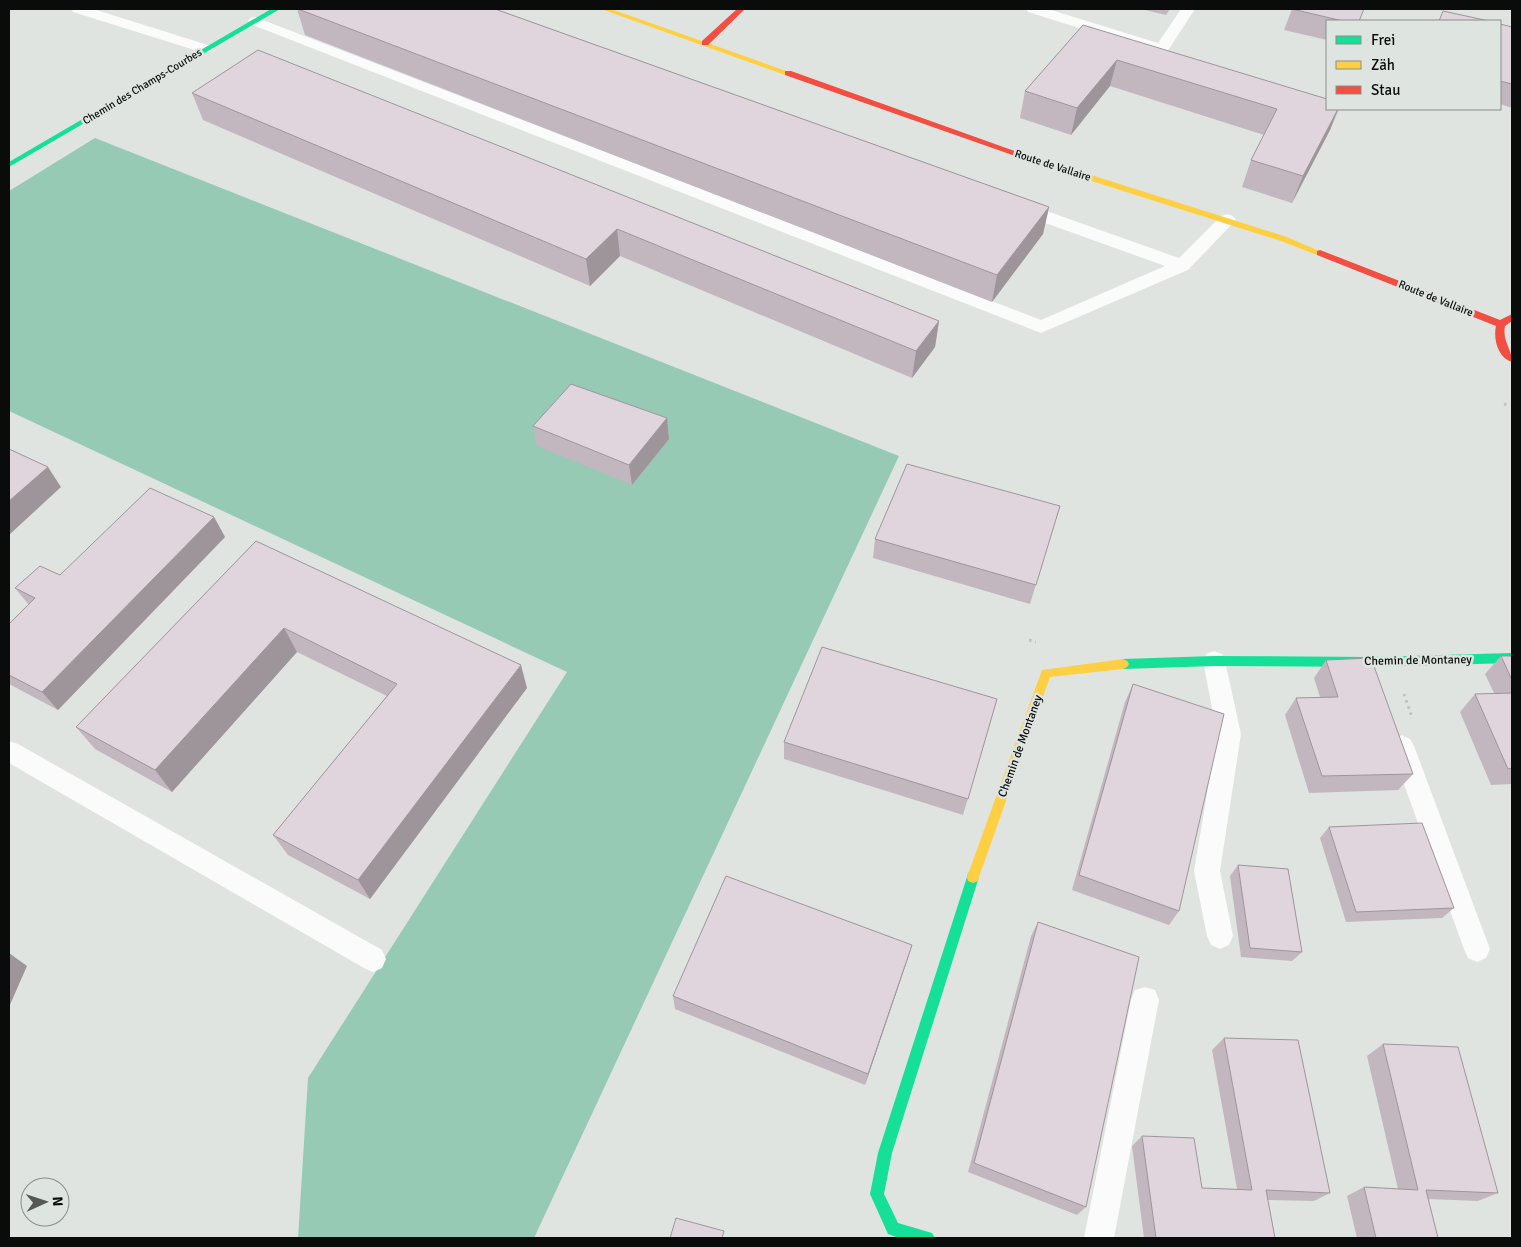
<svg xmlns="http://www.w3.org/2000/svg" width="1521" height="1247" viewBox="0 0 1521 1247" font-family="Signika,sans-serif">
	<rect width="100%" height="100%" fill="#dfe4e1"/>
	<!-- forest -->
	<path fill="#96cab4" d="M95 138 899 456 534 1238H298L308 1078 567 672 9 411V191Z"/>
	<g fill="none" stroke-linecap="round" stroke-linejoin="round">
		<!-- path -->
		<path stroke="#c1c1c1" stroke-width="3" stroke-dasharray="2.5 4" stroke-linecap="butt" d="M1504 404 1508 405
			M1029 640 1036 642
			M1404 694 1412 717"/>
		<!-- lane -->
		<path fill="#fafbfa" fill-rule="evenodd" d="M71 9H93L211 46 214 49 211 52H201L73 12Z
			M1026 9H1048L1158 43 1181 9H1195L1167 52 1162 54 1028 12Z
			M255 17 1041 320 1165 266 1012 211 1009 207 1012 203 1018 202 1024 203 1179 258 1221 216 1227 214 1233 216 1236 220 1188 270 1041 333 250 24 248 21 250 18Z
			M1214 651 1222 654 1225 661 1241 734 1220 871 1233 936 1229 945 1220 949 1211 945 1207 936 1194 871 1217 734 1203 661 1206 654Z
			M1402 735 1410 739 1414 746 1490 949 1486 958 1477 962 1468 958 1464 949 1390 746 1394 739Z
			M9 741 18 744 382 950 386 959 382 968 373 972 364 968 9 763Z
			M1145 987 1155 990 1159 1000 1114 1238H1084L1131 1000 1135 990Z"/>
		<!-- fast -->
		<path fill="#16e098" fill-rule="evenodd" d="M271 9H280L9 167V162Z
			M1512 653V663L1370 667 1214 666 1123 669 1119 667 1117 664 1119 661 1123 659 1214 656 1370 657Z
			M973 871 978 873 979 877 892 1153 884 1194 898 1223 932 1233 935 1238H899L888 1234 870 1194 878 1153 967 877 968 873Z"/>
		<!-- slow -->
		<path fill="#ffcf43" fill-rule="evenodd" d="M601 9H611L792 73 785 75Z
			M1044 160 1287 237 1324 253 1323 255H1317L1281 241 1041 165V161Z
			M1123 659 1127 661 1129 664 1127 667 1123 669 1050 677 979 877 978 881 973 883 968 881 967 877 1042 670Z"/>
		<!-- jam -->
		<path fill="#f24e42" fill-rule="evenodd" d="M737 9H745L708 45H702V41Z
			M785 71H791L1048 163 1044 166 1041 165 785 75Z
			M1320 250 1500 320 1512 314V321L1505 326C1502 342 1512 348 1512 362 1498 358 1493 339 1496 326L1317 255V251Z"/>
	</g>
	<!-- wall -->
	<path fill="#c2b7be" d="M297 9H495L1049 207 1043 234 992 302 305 35Z
		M1141 9H1170L1166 15Z
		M1292 9 1359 21H1327V40L1284 30Z
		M1500 24 1512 27V108L1500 104Z
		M1083 25 1327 109H1339L1330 130 1292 203 1242 187 1251 160 1264 135 1110 86 1071 135 1020 118 1025 91Z
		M192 93 939 321 935 347 912 378 620 256 590 286 203 120Z
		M667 418 669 439 632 485 537 446 533 426Z
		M1060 506 1030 604 873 558 875 539Z
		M214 517 225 537 58 710 9 684V624L29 605 15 588 60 575Z
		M256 541 527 688 370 899 288 855 273 835 387 696 297 652 172 792 95 749 76 727Z
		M1501 656H1512V784L1491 785 1460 712 1475 694 1494 693 1485 674Z
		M1326 660 1413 774 1398 790 1309 793 1285 715 1296 698 1320 697 1314 678Z
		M1133 684 1179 911 1169 925 1072 890 1125 702Z
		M997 699 963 815 784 759V742Z
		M1329 827 1454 908 1442 918 1346 922 1320 838Z
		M1238 865 1302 952 1292 961 1241 957 1230 876Z
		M1038 922 1086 1207 1077 1215 968 1172 1031 936Z
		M912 945 908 958 865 1085 675 1009 673 996Z
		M1224 1038 1330 1193 1314 1201 1268 1200 1275 1238H1144L1132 1146 1142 1136 1202 1188 1237 1189 1212 1050Z
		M1383 1044 1498 1193 1478 1201 1428 1199 1438 1238H1357L1347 1196 1364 1187 1398 1189 1367 1056Z"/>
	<!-- shaded-wall -->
	<path fill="#9e959b" d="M1117 60 1110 86 1071 135 1077 108Z
		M1338 109 1330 130 1292 203 1303 176Z
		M1049 207 1043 234 992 302 997 275Z
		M617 229 620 256 590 286 586 259Z
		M939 321 935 347 912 378 916 351Z
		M667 418 669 439 632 485 629 465Z
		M48 467 61 487 9 535V501Z
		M214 517 225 537 58 710 42 692Z
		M284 628 297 652 172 792 155 770Z
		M521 665 527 688 370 899 358 880Z
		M912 945 908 958 865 1085 868 1074Z
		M9 953 27 966 9 1007Z"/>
	<!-- building -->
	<path fill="#e1d5dd" stroke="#9e959b" d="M298 9H495L1049 207 997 275Z
		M1292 9H1364L1359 21H1343Z
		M1443 11 1489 21H1439Z
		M1500 24 1512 27V84L1500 81Z
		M1083 25 1327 99V109H1338L1303 176 1251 160 1277 109 1117 60 1077 108 1025 91Z
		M258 50 939 321 916 351 617 229 586 259 192 93Z
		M571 384 667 418 629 465 533 426Z
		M9 449 48 467 9 501Z
		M907 464 1060 506 1036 585 875 539Z
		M150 488 214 517 42 692 9 675V624L35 598 15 588 40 566 60 575Z
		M256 541 521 665 358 880 273 835 397 684 284 628 155 770 76 727Z
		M822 647 997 699 968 799 784 742Z
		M1501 656H1512V680Z
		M1371 658 1413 774 1322 776 1296 698 1338 697 1326 660Z
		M1133 684 1224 714 1179 911 1079 875Z
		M1512 693V768L1508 769 1475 694Z
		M1422 823 1454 908 1356 912 1329 827Z
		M1238 865 1288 869 1302 952 1250 948Z
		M726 876 912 945 868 1074 673 996Z
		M1038 922 1139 957 1086 1207 974 1163Z
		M1224 1038 1298 1040 1330 1193 1266 1190 1275 1238H1156L1142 1136 1194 1138 1202 1188 1252 1190Z
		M1383 1044 1458 1047 1498 1193 1426 1190 1438 1238H1376L1364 1187 1418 1190Z
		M676 1218 724 1231 722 1238H670Z"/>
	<g text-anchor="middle" stroke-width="5" stroke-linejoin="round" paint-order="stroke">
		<!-- far-street labels -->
		<g font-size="11" fill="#0a0c0b" stroke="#dee5e1">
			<text transform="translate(142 86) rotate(-31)" y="4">Chemin des Champs-Courbes</text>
			<text transform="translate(1053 165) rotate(18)" y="4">Route de Vallaire</text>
			<text transform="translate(1436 298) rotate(22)" y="4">Route de Vallaire</text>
		</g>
		<!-- street labels -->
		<g font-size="12" fill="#0a0c0b" stroke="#dee5e1">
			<text transform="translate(1418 660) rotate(-1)" y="4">Chemin de Montaney</text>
			<text transform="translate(1020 746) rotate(-70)" y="4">Chemin de Montaney</text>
		</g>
	</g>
	<!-- border -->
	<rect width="1521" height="1247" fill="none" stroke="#0a0c0b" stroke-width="20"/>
	<!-- legend -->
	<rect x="1326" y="20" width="175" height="90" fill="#dee5e1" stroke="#898e8b"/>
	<rect x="1336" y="36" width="25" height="8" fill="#16e098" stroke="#898e8b"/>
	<text x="1371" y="45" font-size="15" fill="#0a0c0b">Frei</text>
	<rect x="1336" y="61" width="25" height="8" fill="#ffcf43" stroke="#898e8b"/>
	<text x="1371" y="70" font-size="15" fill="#0a0c0b">Zäh</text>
	<rect x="1336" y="86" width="25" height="8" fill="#f24e42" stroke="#898e8b"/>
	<text x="1371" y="95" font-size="15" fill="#0a0c0b">Stau</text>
	<!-- north arrow -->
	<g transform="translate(45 1202) rotate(87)"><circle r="24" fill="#dee5e1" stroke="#898e8b"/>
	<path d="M0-4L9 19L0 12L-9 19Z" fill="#555856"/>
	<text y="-8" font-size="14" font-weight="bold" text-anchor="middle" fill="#0a0c0b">N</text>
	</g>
</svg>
